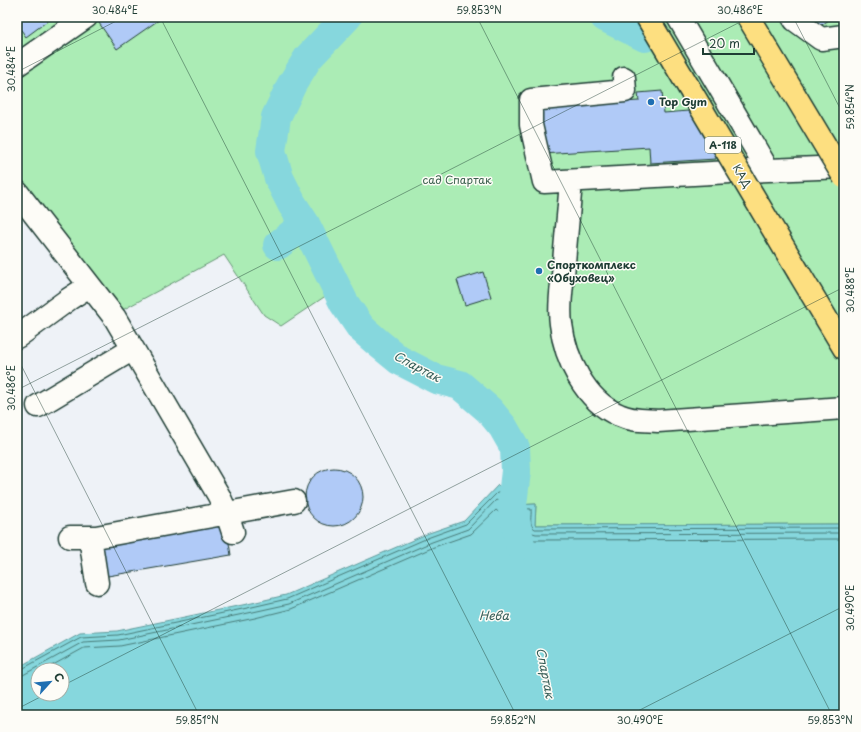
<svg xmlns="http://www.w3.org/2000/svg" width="861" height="732" viewBox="0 0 861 732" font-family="'Playpen Sans',sans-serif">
	<rect width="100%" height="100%" fill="#eef2f7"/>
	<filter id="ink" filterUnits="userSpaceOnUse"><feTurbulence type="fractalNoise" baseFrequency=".025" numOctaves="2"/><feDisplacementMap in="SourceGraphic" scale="8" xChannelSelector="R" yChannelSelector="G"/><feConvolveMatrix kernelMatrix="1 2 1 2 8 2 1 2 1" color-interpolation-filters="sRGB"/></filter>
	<g filter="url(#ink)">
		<!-- green -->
		<path fill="#abecb5" stroke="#659474" d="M17 17H844V524L535 525 536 504 519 505 515 479 508 455 492 428 469 404 435 381 385 349 369 335 354 313 339 287 281 326 264 315 224 255 115 314 17 184Z"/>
		<!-- water -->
		<path fill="#86d7dd" stroke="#5d9999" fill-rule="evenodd" d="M498 485 512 505 536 504 535 525 844 524V715H17V668L80 633 117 631 252 603 286 595 429 533 464 521ZM38 670H62V694H38Z"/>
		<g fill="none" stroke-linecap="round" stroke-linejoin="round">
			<!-- shore -->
			<path stroke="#487b78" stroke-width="1" d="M44 670 84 648 120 646 255 618 291 609 434 547 471 534 496 510C499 512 500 514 503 517 508 520 514 520 519 521 522 531 523 538 535 540L844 539
				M17 671 20 670 81 637 118 635 252 607 287 599 430 537 466 524 497 493H499L511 508 531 509C532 516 528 525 535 529L844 528
				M17 676 23 675 83 642 119 640 253 612 289 604 432 542 468 529 496 500 498 501C510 517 508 512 526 514 527 523 524 531 536 534L844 533"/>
			<!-- river -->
			<path stroke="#86d7dd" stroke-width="30" d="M347 17 308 58 292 84 276 117 271 151 279 178 292 204 305 224 344 303 361 328 377 342 399 360 436 379 460 385 489 410 503 427 515 448 516 471 512 505 520 545
				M605 17 645 37
				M278 245 305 224"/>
		</g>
		<!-- building -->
		<path fill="#b0caf7" stroke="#1f3d34" d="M17 17H53L26 37 17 24Z
			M107 17H163L117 49 99 23Z
			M812 17H833L819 27Z
			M662 91 664 113 712 109 716 159 650 163 649 147 542 154 539 107 639 101 638 93Z
			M483 272 491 297 465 305 457 280Z
			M305 497a29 29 0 1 1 58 0a29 29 0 1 1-58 0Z
			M226 525 231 555 102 577 97 547Z"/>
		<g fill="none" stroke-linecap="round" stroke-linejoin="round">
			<defs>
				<path id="minor" d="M678 17 768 170 844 167
					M793 17 795 20 821 39 844 36
					M17 65 86 17
					M624 78 625 91 531 100V125L544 182 768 170
					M571 181C569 208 566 236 564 263 563 283 558 303 561 324 565 358 585 401 619 415 631 421 645 420 658 421L844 408
					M17 192 115 318 219 496 227 514 233 532
					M17 337 69 299 89 286
					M38 406 133 349
					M70 537H96L294 501
					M90 537 97 583"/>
				<path id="highway" d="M799 273 844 348"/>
			</defs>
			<!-- minor casing -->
			<use href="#minor" stroke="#1f3d34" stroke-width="25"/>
			<!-- highway casing -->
			<use href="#highway" stroke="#1f3d34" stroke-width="25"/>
			<!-- minor -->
			<use href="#minor" stroke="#fdfcf7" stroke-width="22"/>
			<!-- highway -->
			<use href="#highway" stroke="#fddf80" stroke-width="22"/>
			<defs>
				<path id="highway-bridge" d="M647 17 799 273
					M748 17 844 177"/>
			</defs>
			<!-- highway-bridge casing -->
			<use href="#highway-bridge" stroke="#1f3d34" stroke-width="25" stroke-linecap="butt"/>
			<!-- highway-bridge -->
			<use href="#highway-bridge" stroke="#fddf80" stroke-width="22"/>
		</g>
	</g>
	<!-- ticks -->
	<path fill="none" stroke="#1f3d34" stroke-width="1" stroke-opacity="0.45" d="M160 17 516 715M477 17 832 715M793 17 844 116M17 72 124 17M17 357 199 715M17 390 750 17M62 686 844 287M17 709 46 694M630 715 844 606"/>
	<!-- markers -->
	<g fill="#1f6fb2" stroke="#fdfcf7" stroke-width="1.5">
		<circle cx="651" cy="102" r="4"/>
		<circle cx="539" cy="271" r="4"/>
	</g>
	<g text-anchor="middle" stroke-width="3" stroke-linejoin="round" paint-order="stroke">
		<!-- shield labels -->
		<rect fill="#fdfcf7" stroke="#62766e" stroke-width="1" x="705" y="137" width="36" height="16" rx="3"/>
		<g font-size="10" font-weight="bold" fill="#1f3d34">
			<text x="723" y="149">А-118</text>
		</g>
		<!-- poi labels -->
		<g font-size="11" font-weight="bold" fill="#1f3d34" stroke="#fdfcf7" text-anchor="start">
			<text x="659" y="106">Top Gym</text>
			<text x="547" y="269">Спорткомплекс<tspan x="547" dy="13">«Обуховец»</tspan></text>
		</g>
		<!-- street labels -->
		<g font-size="11" fill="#1f3d34" stroke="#fdfcf7">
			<text transform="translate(742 176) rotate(59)" y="4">КАД</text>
		</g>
		<!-- park labels -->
		<g font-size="11" fill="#3b604e" stroke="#fdfcf7">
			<text x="457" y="184">сад Спартак</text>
		</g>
		<!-- water labels -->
		<g font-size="12" font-style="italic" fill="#345c56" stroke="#fdfcf7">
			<text transform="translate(417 367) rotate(28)" y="4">Спартак</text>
			<text x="494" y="620">Нева</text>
			<text transform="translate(545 673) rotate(79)" y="4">Спартак</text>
		</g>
	</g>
	<!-- margin -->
	<rect width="861" height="732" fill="none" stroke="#fdfcf7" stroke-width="44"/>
	<!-- north arrow -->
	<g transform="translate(50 682) rotate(63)"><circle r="19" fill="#fdfcf7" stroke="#a4b0a9"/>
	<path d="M0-3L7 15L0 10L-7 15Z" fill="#1f6fb2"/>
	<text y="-6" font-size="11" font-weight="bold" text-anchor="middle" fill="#1f3d34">С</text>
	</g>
	<!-- scale -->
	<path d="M703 48v6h51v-6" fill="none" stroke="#1f3d34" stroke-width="2"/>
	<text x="709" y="48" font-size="12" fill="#1f3d34" stroke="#fdfcf7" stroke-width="3" paint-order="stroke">20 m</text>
	<rect x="22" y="22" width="817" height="688" fill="none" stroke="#1f3d34" stroke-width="1.5"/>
	<g font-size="10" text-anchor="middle" fill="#1f3d34">
		<text x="115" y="14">30.484°E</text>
		<text x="479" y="14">59.853°N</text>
		<text x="740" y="14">30.486°E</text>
		<text transform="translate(11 69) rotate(-90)" y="4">30.484°E</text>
		<text transform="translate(850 107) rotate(-90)" y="4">59.854°N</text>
		<text transform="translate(850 290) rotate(-90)" y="4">30.488°E</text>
		<text transform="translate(11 388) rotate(-90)" y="4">30.486°E</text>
		<text transform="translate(850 608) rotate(-90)" y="4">30.490°E</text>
		<text x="197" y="724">59.851°N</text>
		<text x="513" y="724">59.852°N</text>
		<text x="640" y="724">30.490°E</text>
		<text x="830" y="724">59.853°N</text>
	</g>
</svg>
